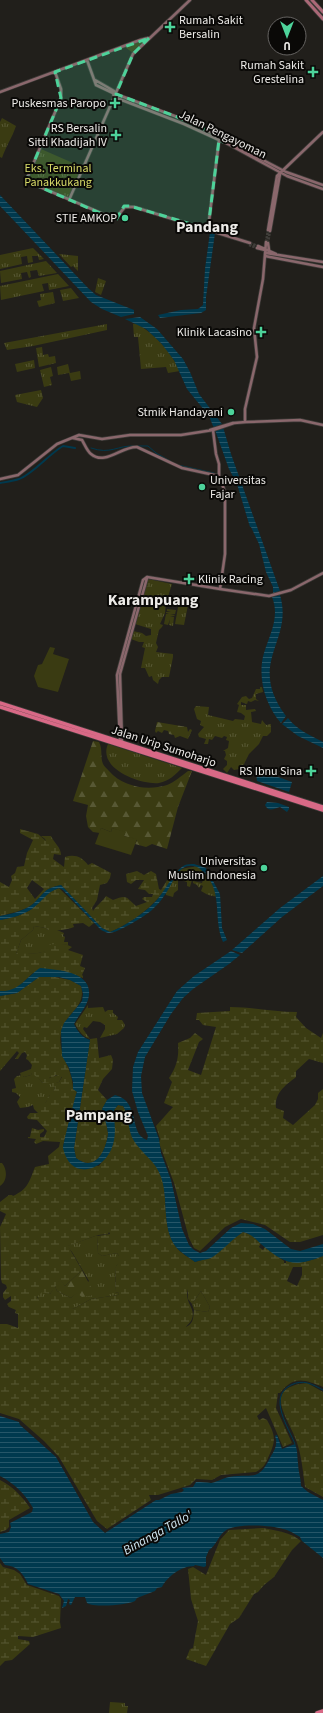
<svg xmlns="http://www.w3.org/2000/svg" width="323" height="1713" viewBox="0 0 323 1713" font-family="'Source Sans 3',sans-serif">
	<defs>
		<pattern id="grass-tufts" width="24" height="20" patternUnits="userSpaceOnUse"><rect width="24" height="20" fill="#3a3b12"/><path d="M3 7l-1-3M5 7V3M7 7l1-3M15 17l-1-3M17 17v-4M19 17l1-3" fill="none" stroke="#575834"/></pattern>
		<pattern id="forest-firs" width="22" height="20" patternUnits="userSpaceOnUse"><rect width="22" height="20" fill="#3a3b12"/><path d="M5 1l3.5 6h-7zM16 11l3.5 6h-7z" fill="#575834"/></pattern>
		<pattern id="wetland-marsh" width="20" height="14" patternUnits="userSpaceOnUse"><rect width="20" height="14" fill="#3a3b12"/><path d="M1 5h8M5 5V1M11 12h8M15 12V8" fill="none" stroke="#575834"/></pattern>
		<pattern id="water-rules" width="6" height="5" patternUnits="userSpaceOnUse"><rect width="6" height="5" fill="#00394e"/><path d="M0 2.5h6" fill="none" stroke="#265668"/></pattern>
	</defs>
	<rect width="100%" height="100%" fill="#211f1b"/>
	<!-- grass -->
	<path fill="url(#grass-tufts)" d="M145 39 146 40 133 53 125 47Z
		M2 118 16 126C12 138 6 146 2 158L0 157V122Z
		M41 149 82 167 69 199 27 181Z
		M33 248 44 259 39 260 38 256H32L33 262 28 263 27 256 21 257 22 264 0 269V255Z
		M59 254 78 256V271L73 266 71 267Z
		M46 261 57 273 39 276 37 270 30 271 31 277 29 278 27 272 21 273 22 279 1 283 0 271Z
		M58 274 69 286 49 290 48 283 42 284 44 291 1 300 0 286Z
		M98 278 106 281 101 295 95 292Z
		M71 288 79 298 63 301 60 290Z
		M53 292 55 303 39 307 37 301 41 300 40 294Z
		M136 323C155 334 171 352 180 371L168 373 166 367 141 369 138 337H134L133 324Z
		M107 324V330L33 346 7 350 4 343Z
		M42 347 43 355 48 354 49 357 55 356 56 363 39 367 36 348Z
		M34 360 35 368 17 372 15 364Z
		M68 364 70 373 80 371 81 379 71 381 69 373 58 375 57 367Z
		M51 367 53 376 50 377 52 385 44 387 40 370Z
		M41 390 43 398 37 407 17 402 15 395Z
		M148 579 172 584 166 603 165 613 160 624 163 625 162 627 159 630 156 643 158 647 156 652 173 654V657L169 677H162L159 680 158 684 153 680 152 676 149 677 145 668H141L145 648 142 647 144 642H139L131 639 133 631 142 633 146 636 151 635V629L135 624Z
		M179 602 188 605 184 625 175 624Z
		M167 609 176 610 175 614H170L175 615 174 616H170L174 617 173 626 169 625 170 619 168 625 164 624 166 614H169L166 613V612H171L167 611Z
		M260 687H262L263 692 256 694V699L259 701 255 700 251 702 248 701 247 704 241 702V705H246V710L255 709 256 711 251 712 252 722 261 724 262 720 266 725 271 724V732L267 736H263L259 744 249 754 243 766 244 768V772L241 773 240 769 234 770 231 767 227 773 223 769 227 765V761L224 759 226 755 225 751H223L228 748 229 741 226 740 227 737 224 736 222 738 215 736 212 740 209 739 208 744H204L206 739 199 737 198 734 204 727 200 725 201 721 197 719 194 709 196 706 209 707 208 715 233 721 235 719 244 720 245 716 241 713 237 712 239 705 237 704 242 697 246 696 249 699 252 698 256 689H260Z
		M108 744 182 768C175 775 169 781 159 783 141 785 97 769 108 744Z
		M198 866 207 874 219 897C212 896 207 895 201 891L203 886 201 885 199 888 197 885 193 883V881L202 883 203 880 202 877 198 878 196 874 193 876 190 887 187 886V882L178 879V890L174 893 173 897 166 895 164 888C175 867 176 870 198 866Z
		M34 926 46 928 48 930H57L64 933 63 936 65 937 64 942H68V945C53 943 51 952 38 953 31 954 23 954 16 954L21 940 33 930Z
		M88 1005V1008L103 1007 105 1012 108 1010H113V1013L118 1017 117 1020H122L125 1025 124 1028 117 1034 100 1038 105 1029V1025L100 1022 93 1021 87 1028 84 1027 83 1029 90 1039C83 1037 78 1030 75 1024Z
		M32 1072 43 1083 50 1080 49 1078 58 1075 62 1076 59 1082 56 1083 53 1094 49 1096 46 1102 38 1113 34 1109 33 1105 28 1107 20 1108 17 1102 20 1097 16 1093 12 1092V1089L16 1088 14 1079 17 1076 23 1075 24 1077 31 1075Z
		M98 1235 97 1236 98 1253 102 1256 117 1253 119 1256 120 1262 116 1266 115 1292 119 1293 118 1295 91 1299 73 1309 40 1302 37 1296 42 1291 50 1294 55 1286 57 1291 71 1298 89 1281 72 1252 67 1246Z
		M201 1291 210 1307 208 1312 194 1310 192 1304Z
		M110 1702 125 1703V1706H128L127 1713H109Z"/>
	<!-- forest -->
	<path fill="url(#forest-firs)" d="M157 722 187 727 188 732 190 729 192 730 188 739 180 736 175 738 174 735 169 734 168 731 164 730 162 733 158 731 156 733 155 731Z
		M93 741 99 742C103 749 100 757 103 764 104 766 107 769 109 771 123 787 147 791 167 785 175 782 181 776 188 771H192L178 807 167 849 152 844 146 847 135 844 137 840 124 836 125 833 112 828 111 832 101 828 100 833 93 832 88 827 86 816 88 805 73 801Z
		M82 1270 95 1295 82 1297 77 1293 71 1298 57 1291 55 1286 60 1279 65 1286Z"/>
	<!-- wetland -->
	<path fill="url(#wetland-marsh)" fill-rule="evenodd" d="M20 829 38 834 46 841 45 839 41 836H51C54 843 61 847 61 855L54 854 53 859 64 867 65 857C75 854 82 857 88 865L92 863 111 873 110 878 107 883 100 885 97 900 92 908 93 911C96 906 102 902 106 896L113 900C127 894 126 897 136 906L147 902 142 899 144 897H152L153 894H149L145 890 138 889 144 880H136L131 884 127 882 126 874 137 871 144 875 151 871 156 874 159 889 161 890 174 869 176 872C162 899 139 920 110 932L102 928 61 885C43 889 45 893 33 904 24 911 11 913 0 916V882L9 887 12 880 11 876 15 873 17 867 24 866 27 853 33 840 20 833ZM32 880 44 889 35 899 27 888Z
		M59 888 94 923 89 927 83 923 73 924 74 927C67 930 55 931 48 930L46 928 34 926 33 930 21 940 16 954 39 953 45 951 48 945C57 944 64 943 72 947L68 950 83 955 80 966 85 968 82 975 83 976V978L63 971 33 973 17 988 11 991H0V920C11 918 24 915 33 908 44 899 44 893 59 888Z
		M50 976 70 980 81 986C87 1008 64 1013 61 1033 57 1054 73 1068 73 1089L77 1091 63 1146 70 1163 99 1166C116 1144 114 1136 114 1110L118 1105 123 1106C127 1112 126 1120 129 1126 138 1143 154 1157 161 1175 169 1198 161 1226 176 1247 180 1253 189 1257 195 1262L202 1260 243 1232 252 1235 261 1243 259 1247 263 1250 265 1247 284 1261V1263H286V1261C300 1264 310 1261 323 1256V1387C305 1380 294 1375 280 1393H278L276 1408 292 1443 283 1447 266 1408 257 1416 259 1420 263 1418 267 1420C276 1436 276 1441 268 1458 265 1465 263 1468 256 1472L221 1475 212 1480 196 1479 190 1485 158 1495H149L151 1500 107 1529 97 1521 59 1457 44 1441 19 1419 0 1413V1324H7L18 1328V1314L15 1313 16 1310 9 1307 7 1304 11 1301V1296L5 1300 3 1297V1293L7 1288 6 1285 2 1283 1 1279 0 1227 6 1214 0 1211V1202L9 1195H12L13 1196C28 1189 29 1182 35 1167L49 1164 48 1156 59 1147 60 1142 43 1141 36 1144 34 1142 36 1139 28 1138V1137H30L32 1128 38 1130 44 1129V1131L40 1134V1137H44L47 1131 37 1120 28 1119 27 1117 30 1113H38L39 1107 46 1102 47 1098C51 1094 57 1090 54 1083L59 1082 62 1077 56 1075 52 1078 51 1077 49 1078 53 1080 51 1082 43 1083 32 1073 31 1075 24 1077V1076H21L20 1073 31 1069 32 1065 28 1060 26 1059 27 1055 25 1052 22 1053 18 1059H15L19 1053 17 1051 0 1071V996L17 993 39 977ZM109 1232 110 1234 97 1236 98 1253 102 1256 117 1253 119 1256V1262L116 1266 115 1292 119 1293 118 1295 91 1299 73 1309C62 1302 64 1295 49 1296L46 1302 40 1301 37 1297 42 1292 50 1294 60 1280 65 1286 82 1270 68 1246 98 1235 108 1234ZM293 1267H302V1275L297 1286 287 1281ZM188 1289V1299L192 1304 201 1291 210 1307 208 1312 194 1310C193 1318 194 1323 186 1327 187 1325 191 1322 192 1319 196 1308 184 1303 188 1289Z
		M230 1007C253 1007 274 1012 297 1012L296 1017 306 1028 321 1038 323 1033V1063L309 1059 296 1071V1077C286 1085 274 1093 276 1108L284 1111 283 1118 293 1125 315 1105 318 1099V1093L323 1089V1235L300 1242H290L265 1225 241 1219 225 1227 200 1251 194 1248 189 1238 174 1183 159 1143 160 1139 156 1126 173 1107 164 1103 172 1082 169 1078C177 1066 179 1057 178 1043L190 1038 195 1033 203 1039 199 1042 188 1070 201 1075 216 1027 203 1025 199 1020H196L197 1013 230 1011Z
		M97 1038 99 1058 111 1055 113 1060 112 1069 103 1079 98 1090 107 1100 102 1109C104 1115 108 1129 108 1134 106 1151 95 1173 76 1158L74 1148 90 1039Z
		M307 1383 323 1392V1497L305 1487C303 1473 302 1459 298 1446 292 1421 258 1388 307 1383Z
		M0 1480C12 1486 22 1496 30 1508L9 1520V1527L6 1530 0 1532Z
		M263 1528C277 1531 290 1532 301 1541L292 1550 274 1577 264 1585 258 1592 254 1594 239 1618 230 1624 206 1666 186 1659 190 1649 193 1648 198 1621 191 1599 188 1569 193 1567 206 1575 220 1540 229 1530Z
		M0 1563 3 1567 14 1570 20 1574 27 1585 59 1596 61 1599 60 1622 61 1628 33 1637 18 1636V1639L29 1641 30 1644 12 1660 5 1661 0 1666Z"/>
	<!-- garden -->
	<path fill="#3a3b12" d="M50 647 55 648 53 654 69 659 58 692 38 687 34 676 38 665 42 664Z
		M101 828 111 832 112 828 126 832 124 836 137 839 131 855 95 844Z
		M0 1163H2C8 1170 7 1182 0 1186Z"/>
	<!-- water -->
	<path fill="url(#water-rules)" d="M0 195 88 288 96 295 134 310V314L121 317 102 309 91 302 0 206Z
		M210 232 215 233 206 297V310L201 313 160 318 158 315 181 310 198 309 203 305 205 269Z
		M140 317 157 329 183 359 190 372 199 394 222 424 214 427 213 426 209 416 187 389 174 360 161 343 146 329 125 319Z
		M223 427 231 454 280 591 273 594V587L266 572 259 544 251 527H250L237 484 229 469 215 430Z
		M280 595C294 642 246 662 286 716L281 723C265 705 257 676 264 653 270 634 280 617 272 597Z
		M288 718C297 730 310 735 323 742V748L298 736 282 724Z
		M256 772H264L292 782 289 792 257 781Z
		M267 802 278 803 289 807V809L287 812 280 807C274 809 268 812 265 805Z
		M194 864 206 868 220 894 222 928 227 940 223 942C212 917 225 889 200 869 195 865 188 865 183 868 174 875 171 887 164 896 161 901 156 906 152 910 145 916 118 933 109 933 107 933 104 931 101 930L63 890 59 888C45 893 44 900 33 908 24 915 11 918 0 920V916C11 914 24 911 33 904 45 893 43 889 61 885L102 928 110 932C125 926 142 915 154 903 164 894 174 870 185 865 187 864 191 864 194 864Z
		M323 876V886L282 917 242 953 232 950 280 908Z
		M231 951 240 955 229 964 193 989 183 998 171 1014 145 1057 141 1076 142 1093 159 1139 161 1153 171 1180 182 1229 189 1245 194 1250 200 1253 206 1251 231 1228 241 1223 253 1224 265 1229 291 1249 300 1251 323 1244V1256C293 1268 285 1264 261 1244 254 1238 253 1235 243 1232 232 1239 221 1252 211 1258 206 1260 200 1260 195 1262 189 1257 181 1253 176 1247 161 1227 169 1199 161 1177 156 1161 142 1154 134 1141 127 1130 130 1116 123 1106L118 1105 114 1110C114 1120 116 1131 114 1140 109 1170 71 1184 63 1148 63 1145 75 1096 77 1092L73 1089V1082L69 1068 62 1056 61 1031 64 1023 82 1001 83 994 81 986 70 980 59 977H39L17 993 0 996V991C19 992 25 978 40 968 60 970 96 972 88 1000 85 1009 78 1016 74 1024 77 1031 83 1038 90 1040L74 1148 76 1158C95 1173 106 1151 108 1134 108 1129 104 1115 102 1109L107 1100 115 1095C141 1101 128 1134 147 1140L148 1136 138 1112 132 1091 133 1067 138 1052 177 991 194 976Z
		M0 1416 19 1422 20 1425 56 1457 93 1522 105 1533 156 1500H159L171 1494 182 1492 184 1490 182 1488 193 1487 196 1482C201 1482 207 1482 211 1483 214 1483 224 1478 229 1477 253 1473 258 1483 271 1456 275 1450 278 1444 275 1436L277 1435 282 1449 295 1444C298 1451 297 1456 298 1463 298 1471 301 1478 301 1486L308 1492 323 1500V1558L302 1541 300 1537C295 1534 289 1530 283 1529 271 1525 234 1523 225 1531 218 1536 216 1546 209 1550L206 1557V1566L204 1567 195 1565 194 1566C181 1566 167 1577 162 1587L157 1588 155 1591 137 1598 135 1601C127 1605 95 1608 87 1603L85 1597H75L71 1605 69 1604 70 1600 68 1599 66 1606 62 1608 64 1601 59 1594 28 1584C23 1573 17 1566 5 1565L0 1558V1534L9 1532 11 1527 10 1523 32 1512 33 1508C26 1495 14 1483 0 1476Z"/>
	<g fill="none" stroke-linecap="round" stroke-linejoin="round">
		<!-- stream -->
		<path stroke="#00394e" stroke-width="1" d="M138 446H148L156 453 172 462
			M91 448C111 455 117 445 135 446
			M178 465 214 473
			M295 1444C289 1428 267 1397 291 1385 303 1379 312 1384 323 1390"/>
		<!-- canal -->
		<path stroke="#00394e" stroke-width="2" d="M0 483C6 482 13 481 19 479 32 475 49 454 63 446L75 448"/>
		<!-- secondary-tunnel -->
		<path stroke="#403e3a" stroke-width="2.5" stroke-dasharray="2.5 1" stroke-linecap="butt" d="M266 242 268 230
			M250 243 258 246
			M268 243 270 231
			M249 245 257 248"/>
		<defs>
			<path id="secondary" d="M87 60 96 85 113 93 114 97
				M55 72 61 89V98L26 181 115 219 125 207H134L250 243
				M95 80 114 91 116 94 188 121 286 172 323 185
				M0 92 140 40 148 38
				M114 97 184 124 228 144 287 176 323 189
				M69 200 133 54 190 0
				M208 229 219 141
				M268 230 277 176 323 132
				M270 231 280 174
				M268 243 269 250
				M258 246 276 254
				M257 248 265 250
				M266 253 323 262
				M265 256 323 267
				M245 422V409L257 357 254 328 263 279 266 242
				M210 430 233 423
				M73 438 82 440C85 445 87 451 91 454 105 466 122 446 137 447L182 468 219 476
				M0 479 18 475 57 444 79 435 102 439 130 435H181L213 430 234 423 246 422 300 420 323 425
				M147 577 220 589 225 554V492L219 476V464L216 454 213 430
				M220 589 269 596 291 590 323 573
				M120 741 117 675 143 580 147 577
				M122 742 120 674 147 578"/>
			<path id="primary" d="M306 0 323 19
				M312 0 323 12"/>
			<path id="highway" d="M0 703 323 807
				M0 707 323 810
				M317 1713 323 1711"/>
		</defs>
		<!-- secondary casing -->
		<use href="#secondary" stroke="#3d3b38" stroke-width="4"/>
		<!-- primary casing -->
		<use href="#primary" stroke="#3d3b38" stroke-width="4.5"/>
		<!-- highway casing -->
		<use href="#highway" stroke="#3d3b38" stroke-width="5"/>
		<!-- secondary -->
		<use href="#secondary" stroke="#8a676c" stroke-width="2.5"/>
		<!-- primary -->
		<use href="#primary" stroke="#ab6877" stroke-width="3"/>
		<!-- highway -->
		<use href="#highway" stroke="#d86986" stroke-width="3.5"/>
	</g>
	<!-- marked area -->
	<path fill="#4dd39a" fill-opacity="0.2" stroke="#4dd39a" stroke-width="3" stroke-dasharray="8 5" stroke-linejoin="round" d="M149 38 133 54 116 94 188 121 225 139 223 142 219 140 208 229 130 206H124L116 220 26 181 61 98 55 72Z"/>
	<!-- markers -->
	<g fill="#4dd39a" stroke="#0a0907" stroke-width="1.5">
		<path d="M168 21h4v4h4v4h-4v4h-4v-4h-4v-4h4z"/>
		<path d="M311 66h4v4h4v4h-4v4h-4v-4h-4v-4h4z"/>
		<path d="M113 97h4v4h4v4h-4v4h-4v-4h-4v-4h4z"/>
		<path d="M114 129h4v4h4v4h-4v4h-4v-4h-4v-4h4z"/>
		<circle cx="125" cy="218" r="4"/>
		<path d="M259 326h4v4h4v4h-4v4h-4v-4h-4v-4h4z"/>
		<circle cx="231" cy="412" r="4"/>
		<circle cx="202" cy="487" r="4"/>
		<path d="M187 573h4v4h4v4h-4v4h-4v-4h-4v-4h4z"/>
		<path d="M309 765h4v4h4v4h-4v4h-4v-4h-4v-4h4z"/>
		<circle cx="264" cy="868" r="4"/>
	</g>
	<g text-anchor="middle" stroke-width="4" stroke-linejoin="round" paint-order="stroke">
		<!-- poi labels -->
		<g font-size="12" fill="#edebe8" stroke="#0a0907" text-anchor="end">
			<text x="179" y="24" text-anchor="start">Rumah Sakit<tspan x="179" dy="14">Bersalin</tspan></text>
			<text x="304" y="69">Rumah Sakit<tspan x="304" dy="14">Grestelina</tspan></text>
			<text x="106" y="107">Puskesmas Paropo</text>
			<text x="107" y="132">RS Bersalin<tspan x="107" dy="14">Sitti Khadijah IV</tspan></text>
			<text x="117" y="222">STIE AMKOP</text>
			<text x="252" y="336">Klinik Lacasino</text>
			<text x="223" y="416">Stmik Handayani</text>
			<text x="210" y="484" text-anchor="start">Universitas<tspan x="210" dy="14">Fajar</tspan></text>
			<text x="198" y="583" text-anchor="start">Klinik Racing</text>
			<text x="302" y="775">RS Ibnu Sina</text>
			<text x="256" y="865">Universitas<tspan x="256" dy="14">Muslim Indonesia</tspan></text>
		</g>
		<!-- street labels -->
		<g font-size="12" fill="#edebe8" stroke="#0a0907">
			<text transform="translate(223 134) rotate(26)" y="4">Jalan Pengayoman</text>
			<text transform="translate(164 746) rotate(18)" y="4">Jalan Urip Sumoharjo</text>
		</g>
		<!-- park labels -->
		<g font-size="12" fill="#d8db68" stroke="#0a0907">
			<text x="58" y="172">Eks. Terminal<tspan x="58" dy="14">Panakkukang</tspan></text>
		</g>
		<!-- water labels -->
		<g font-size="13" font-style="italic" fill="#d0e6f1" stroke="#0a0907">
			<text transform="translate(157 1532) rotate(-29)" y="5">Binanga Tallo'</text>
		</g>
		<!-- district labels -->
		<g font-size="16" font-weight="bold" fill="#edebe8" stroke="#0a0907">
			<text x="207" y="232">Pandang</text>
			<text x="153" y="605">Karampuang</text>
			<text x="99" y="1120">Pampang</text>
		</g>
	</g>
	<!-- north arrow -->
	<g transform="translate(287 36) rotate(180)"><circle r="19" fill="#0a0907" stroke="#656361"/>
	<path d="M0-3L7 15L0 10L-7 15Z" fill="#4dd39a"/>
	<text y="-6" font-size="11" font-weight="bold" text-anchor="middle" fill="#edebe8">U</text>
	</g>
</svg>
